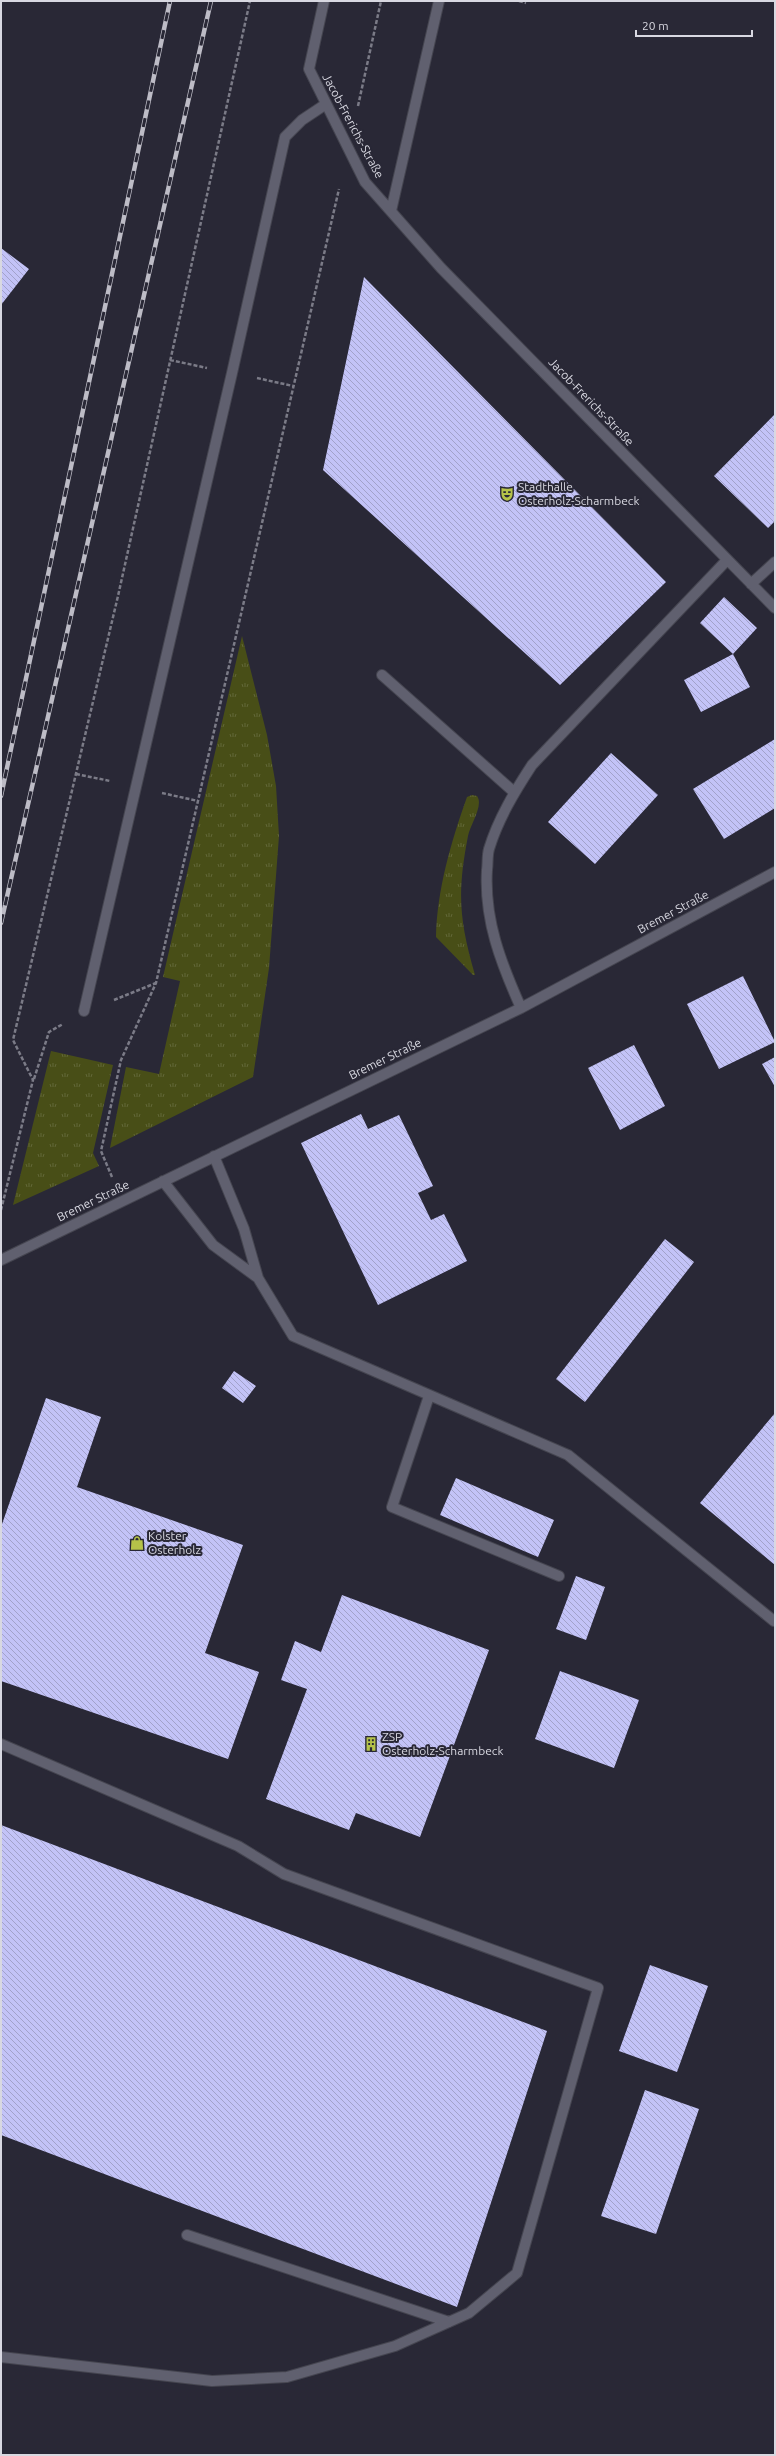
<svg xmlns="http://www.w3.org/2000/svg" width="776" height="2456" viewBox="0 0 776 2456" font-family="Ubuntu,sans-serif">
	<defs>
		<pattern id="grass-tufts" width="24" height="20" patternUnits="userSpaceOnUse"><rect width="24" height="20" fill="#484e17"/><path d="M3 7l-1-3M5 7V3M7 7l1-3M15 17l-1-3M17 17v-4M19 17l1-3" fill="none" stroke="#626738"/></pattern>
		<pattern id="building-back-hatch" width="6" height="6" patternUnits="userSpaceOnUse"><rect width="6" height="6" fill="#c3c3f7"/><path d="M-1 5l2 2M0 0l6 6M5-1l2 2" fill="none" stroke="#a2a2ca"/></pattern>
	</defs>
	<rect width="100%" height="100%" fill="#292836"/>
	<!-- grass -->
	<path fill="url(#grass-tufts)" d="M242 636 267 735 276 786 279 836 269 968 253 1077 110 1148 126 1067 159 1074 180 981 163 977Z
		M472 795 477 796C484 805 470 825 468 836 457 893 459 919 475 975H473L436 937C437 890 451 842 467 797Z
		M51 1051 113 1065 93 1153 99 1166 13 1205Z"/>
	<!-- building -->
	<path fill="url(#building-back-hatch)" d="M1 248 29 269 1 305Z
		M364 277 666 582 560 685 323 470Z
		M775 414V521L768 528 714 476Z
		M724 597 757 628 733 654 700 623Z
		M733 654 750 687 701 712 684 680Z
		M775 739V808L724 839 693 789Z
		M611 753 658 795 595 864 548 822Z
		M743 976 775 1042 719 1069 687 1004Z
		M634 1045 665 1106 620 1130 588 1068Z
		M775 1057V1087L762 1064Z
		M361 1114 368 1129 399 1115 433 1186 418 1193 431 1220 444 1214 467 1261 378 1305 301 1143Z
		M665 1239 694 1262 585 1402 556 1379Z
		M234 1371 256 1386 243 1403 222 1388Z
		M46 1398 101 1417 77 1487 243 1545 205 1653 259 1672 228 1759 1 1681V1527Z
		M775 1413V1565L700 1503Z
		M456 1478 554 1520 538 1557 440 1515Z
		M576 1576 605 1587 586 1640 556 1629Z
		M342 1595 489 1650 420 1837 356 1813 349 1830 266 1799 307 1689 281 1680 295 1641 321 1652Z
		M560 1671 639 1700 614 1768 535 1739Z
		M1 1825 547 2031 457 2307 1 2135Z
		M650 1965 708 1986 677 2072 619 2051Z
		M645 2090 699 2109 656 2234 601 2216Z"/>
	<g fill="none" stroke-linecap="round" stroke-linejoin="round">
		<defs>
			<path id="minor" d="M324 1 309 69 365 182 441 268 775 608
				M391 211 439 1
				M751 584 775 562
				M382 675 514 792
				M521 1008C501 963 484 920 487 870 488 864 487 856 489 849 498 819 515 791 532 765L727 560
				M84 1011 232 373 285 137 302 120 326 104
				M214 1156 244 1229 258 1278 293 1336 568 1455 774 1621
				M163 1181 213 1245 258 1278
				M1 1260 521 1008 775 872
				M429 1396 392 1507 559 1576
				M1 1744 238 1846 284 1874 598 1988 517 2273 469 2313 395 2346 287 2377 212 2381 1 2357
				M187 2235 449 2322"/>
		</defs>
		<!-- minor casing -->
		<use href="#minor" stroke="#454550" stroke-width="12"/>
		<!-- path -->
		<path stroke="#7b7b87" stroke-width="2.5" stroke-dasharray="4 2" stroke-linecap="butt" d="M519 1 526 3
			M358 106 381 1
			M170 360 207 368
			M257 378 293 386
			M76 774 110 781
			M162 793 198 801
			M114 1000 156 983
			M34 1079 49 1032 63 1024
			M112 1177 101 1151 121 1060 156 983 339 189
			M1 1210 33 1080 13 1040 118 596 250 1"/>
		<!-- minor -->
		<use href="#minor" stroke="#60606f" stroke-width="10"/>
		<defs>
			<path id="rail" d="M1 796 170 1
				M1 923 211 1"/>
		</defs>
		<!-- rail casing -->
		<use href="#rail" stroke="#bdbcc6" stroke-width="4.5"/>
		<!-- rail -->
		<use href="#rail" stroke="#292836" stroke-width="3" stroke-dasharray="9" stroke-linecap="butt"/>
	</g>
	<!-- icons -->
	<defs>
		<symbol id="theatre-bare" viewBox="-9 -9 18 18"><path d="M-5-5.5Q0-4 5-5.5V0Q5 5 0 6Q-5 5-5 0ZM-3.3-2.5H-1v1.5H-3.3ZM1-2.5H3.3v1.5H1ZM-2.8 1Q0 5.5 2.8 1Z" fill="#b5c249" stroke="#292836" stroke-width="2.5" paint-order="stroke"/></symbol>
		<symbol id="shop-bare" viewBox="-9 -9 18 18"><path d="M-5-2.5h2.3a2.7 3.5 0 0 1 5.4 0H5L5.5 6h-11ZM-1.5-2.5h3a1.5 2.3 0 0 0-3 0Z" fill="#b5c249" stroke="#292836" stroke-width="2.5" paint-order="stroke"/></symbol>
		<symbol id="building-bare" viewBox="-9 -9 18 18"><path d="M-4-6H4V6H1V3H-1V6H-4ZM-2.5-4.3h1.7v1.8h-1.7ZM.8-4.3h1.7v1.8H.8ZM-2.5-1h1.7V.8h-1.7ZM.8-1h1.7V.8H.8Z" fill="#b5c249" stroke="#292836" stroke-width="2.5" paint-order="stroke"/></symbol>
	</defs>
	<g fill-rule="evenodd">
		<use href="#theatre-bare" x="497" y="484" width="20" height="20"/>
		<use href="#shop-bare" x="127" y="1533" width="20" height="20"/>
		<use href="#building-bare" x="361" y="1734" width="20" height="20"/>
	</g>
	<g text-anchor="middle" stroke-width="4" stroke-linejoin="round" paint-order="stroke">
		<!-- street labels -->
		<g font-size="12" fill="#d8d8e1" stroke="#292836">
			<text transform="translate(353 126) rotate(62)" y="4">Jacob-Frerichs-Straße</text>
			<text transform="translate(591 402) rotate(46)" y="4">Jacob-Frerichs-Straße</text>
			<text transform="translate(673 912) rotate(-28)" y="4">Bremer Straße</text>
			<text transform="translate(385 1059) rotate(-26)" y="4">Bremer Straße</text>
			<text transform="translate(93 1201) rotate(-26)" y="4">Bremer Straße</text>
		</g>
		<!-- poi labels -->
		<g font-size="12" fill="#d8d8e1" stroke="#292836" text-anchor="start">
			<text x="518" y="491">Stadthalle<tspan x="518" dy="14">Osterholz-Scharmbeck</tspan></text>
			<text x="148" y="1540">Kolster<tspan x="148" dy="14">Osterholz</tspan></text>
			<text x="382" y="1741">ZSP<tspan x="382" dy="14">Osterholz-Scharmbeck</tspan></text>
		</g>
	</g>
	<!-- border -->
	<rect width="776" height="2456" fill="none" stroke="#d8d8e1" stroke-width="4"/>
	<!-- scale -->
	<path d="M636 30v6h116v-6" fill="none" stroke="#d8d8e1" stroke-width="2"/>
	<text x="642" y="30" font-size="12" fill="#d8d8e1" stroke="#292836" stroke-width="3" paint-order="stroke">20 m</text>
</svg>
